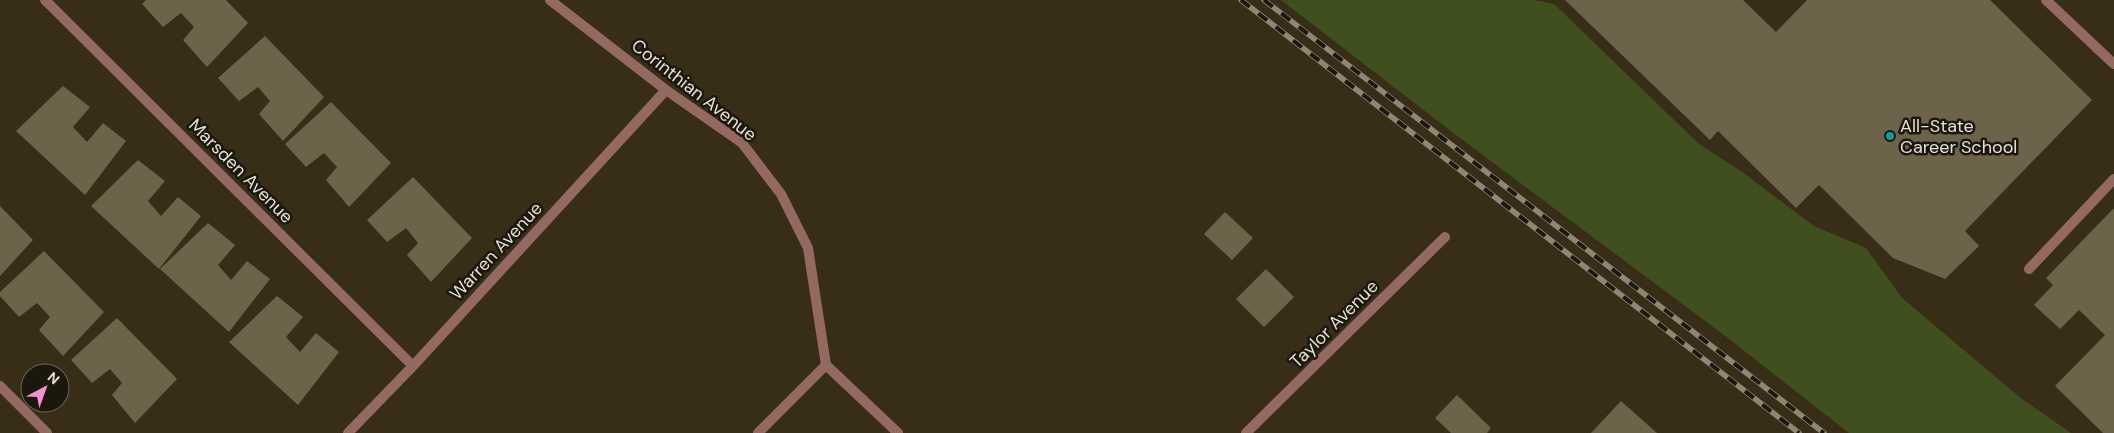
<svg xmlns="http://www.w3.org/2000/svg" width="2114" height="433" viewBox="0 0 2114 433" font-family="'DM Sans',sans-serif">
	<rect width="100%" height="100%" fill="#382e17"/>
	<!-- green -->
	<path fill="#3f4f1d" d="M1281 0H1533L1554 4 1699 144 1742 172 1814 226 1866 248 1902 298 2022 399 2071 433H1849L1724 335 1456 135Z"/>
	<!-- building -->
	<path fill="#6d624a" d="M146 0H226L248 23 207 67 183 40 194 27 181 13 163 27 142 4Z
		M1565 0H1743L1776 32 1807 0H1990L2092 100 1965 231 1979 246 1945 279 1893 258 1819 185 1796 208 1718 131 1710 140Z
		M265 36 324 97 283 141 259 114 270 101 258 87 239 101 218 78Z
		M63 86 90 107 73 127 87 142 103 123 126 141 85 195 16 131Z
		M331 102 391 163 349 207 326 180 337 167 324 153 306 167 285 144Z
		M138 160 165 181 148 201 161 216 178 197 201 216 159 269 91 206Z
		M413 177 472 238 431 282 407 255 418 243 406 228 387 242 367 220Z
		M0 206 33 240 0 276Z
		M2114 208V433H2103L2055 386 2105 335 2079 310 2060 329 2034 305 2053 285 2046 278Z
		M1225 212 1253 238 1232 260 1204 234Z
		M208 223 235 245 218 265 231 280 247 261 270 279 229 332 160 269Z
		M44 251 104 312 63 356 39 330 50 317 37 303 19 317 0 296V292Z
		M1266 269 1294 297 1264 327 1236 299Z
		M277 296 303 317 286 337 300 352 316 333 339 352 298 405 229 342Z
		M117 318 177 379 135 423 112 395 122 383 110 369 92 383 71 360Z
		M1457 395 1491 428 1487 433H1451L1435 418Z
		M1621 401 1657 433H1591Z"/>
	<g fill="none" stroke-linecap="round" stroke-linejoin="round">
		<!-- lane -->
		<path stroke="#936962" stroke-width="10" d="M2046 0 2114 64
			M2029 269 2114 179"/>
		<!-- street -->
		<path stroke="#936962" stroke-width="10" d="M45 0 413 366
			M550 0 666 90 742 143 781 194 808 248 826 365
			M826 365 898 433
			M0 386 47 433
			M348 433 413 366 666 90
			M758 433 826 365
			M1246 433 1445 237"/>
		<defs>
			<path id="rail" d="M1241 0 1799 433
				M1264 0 1824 433"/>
		</defs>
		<!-- rail casing -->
		<use href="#rail" stroke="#8f8674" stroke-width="5.5"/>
		<!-- rail -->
		<use href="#rail" stroke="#1b170d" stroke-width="4" stroke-dasharray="11" stroke-linecap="butt"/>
	</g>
	<!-- markers -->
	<circle fill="#0f9aa8" stroke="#1b170d" stroke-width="2" cx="1890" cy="136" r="5"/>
	<g text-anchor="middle" stroke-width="5" stroke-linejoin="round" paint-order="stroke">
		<!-- street labels -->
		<g font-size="18" fill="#e6e0d2" stroke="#1b170d">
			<text transform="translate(694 90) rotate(38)" y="6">Corinthian Avenue</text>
			<text transform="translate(241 171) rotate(45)" y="6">Marsden Avenue</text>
			<text transform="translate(496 251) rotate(-47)" y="6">Warren Avenue</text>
			<text transform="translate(1334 324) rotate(-45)" y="6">Taylor Avenue</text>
		</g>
		<!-- poi labels -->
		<g font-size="18" fill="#e6e0d2" stroke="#1b170d" text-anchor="start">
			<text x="1900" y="132">All-State<tspan x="1900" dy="21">Career School</tspan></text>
		</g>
	</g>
	<!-- north arrow -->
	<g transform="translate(45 388) rotate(41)"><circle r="24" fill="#1b170d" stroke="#6c675c"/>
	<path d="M0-4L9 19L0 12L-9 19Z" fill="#f591d2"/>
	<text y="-8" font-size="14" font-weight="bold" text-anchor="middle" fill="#e6e0d2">N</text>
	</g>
</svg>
